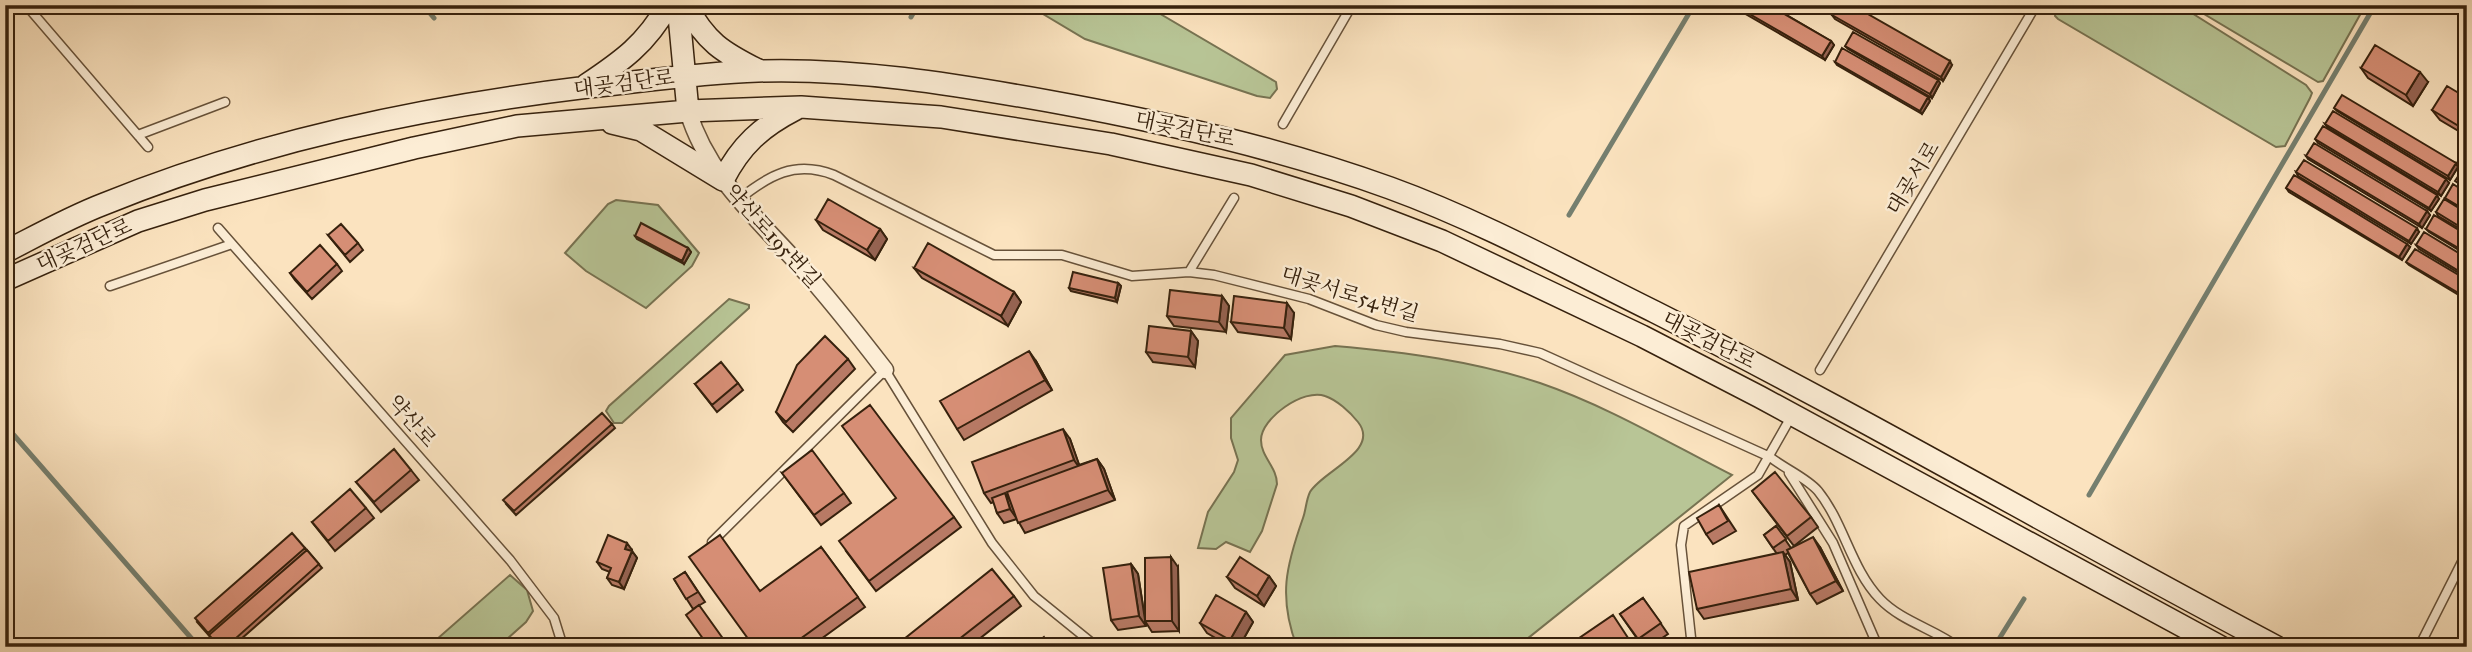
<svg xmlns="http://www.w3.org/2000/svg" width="2472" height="652" viewBox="0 0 2472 652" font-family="'IM FELL Great Primer','Noto Serif KR',serif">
	<rect width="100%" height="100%" fill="#fbe3bf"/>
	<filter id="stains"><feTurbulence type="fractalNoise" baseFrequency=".00286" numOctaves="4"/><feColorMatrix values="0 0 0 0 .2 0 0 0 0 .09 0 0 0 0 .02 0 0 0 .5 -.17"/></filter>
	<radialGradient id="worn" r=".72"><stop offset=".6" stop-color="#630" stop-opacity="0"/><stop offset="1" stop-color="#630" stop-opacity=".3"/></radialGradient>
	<!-- green -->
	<path fill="#b8c596" stroke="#777352" stroke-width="2" d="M1028 5H1145L1276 82 1277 89 1270 98 1257 96 1085 39Z
		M2057 5H2179L2306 85 2312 93 2310 98 2285 146 2276 147 2058 19 2055 16Z
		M2189 5H2349L2361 13 2323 81 2318 82Z
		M616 200 658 205 699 253 692 266 646 308 586 271 565 253 608 204Z
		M729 299 749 305V308L622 423H614L606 411 609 406Z
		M1335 346C1404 352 1474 361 1540 383 1607 406 1669 443 1732 475L1517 647H1297C1278 597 1286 566 1303 518 1306 510 1306 500 1310 492 1322 471 1381 451 1358 422 1350 412 1337 400 1325 396 1304 388 1261 418 1261 440 1261 457 1277 467 1277 484L1262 531 1250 552 1226 542 1216 549 1198 548 1208 512 1234 472 1238 460 1231 438V418L1285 355Z
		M510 575 527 590 533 611 526 622 498 647H428Z"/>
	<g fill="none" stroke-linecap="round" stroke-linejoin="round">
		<!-- stream -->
		<path stroke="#757f6f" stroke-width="5" d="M423 5 434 18
			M911 17 918 5
			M1569 215 1694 5
			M5 425 199 647
			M2089 495 2375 5
			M1994 647 2024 599"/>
		<defs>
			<path id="lane" d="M26 5 148 147
				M1283 124 1352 5
				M138 135 225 102
				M738 200C769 175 795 160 834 175L994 255H1062L1132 276 1189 272 1214 275 1309 299 1376 325 1406 332 1500 344 1540 353 1770 457C1785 469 1807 478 1818 491 1844 523 1851 569 1880 599 1901 621 1934 629 1958 647
				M218 228 510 560 554 618 563 647
				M1189 272 1234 198
				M110 286 232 244
				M1820 370 2036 5
				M1789 473 1833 543 1878 647
				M712 542 885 370 992 543 1034 596 1097 647
				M1692 647 1681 545 1684 526 1758 475 1787 424
				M2419 647 2467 552"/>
			<path id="street" d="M688 111C707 175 757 218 800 266 830 299 858 335 885 370"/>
			<path id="secondary" d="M678 5 688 111
				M686 5C706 42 722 52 758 70
				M586 85C622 61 646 44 668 5
				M612 123 641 130 723 180C741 145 761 127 796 109
				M5 252C38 235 70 217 104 204 259 141 422 107 588 87 644 81 701 73 758 71 855 68 952 84 1048 101 1164 122 1279 148 1390 188 1481 221 1568 269 1655 312 1865 418 2068 537 2277 647
				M5 280 138 221 205 200 414 148 517 126 688 111 801 107 941 117 1111 144 1251 175 1351 206 1442 241 1642 336 1760 397 2221 647"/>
		</defs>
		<!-- lane casing -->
		<use href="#lane" stroke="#67523a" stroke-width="11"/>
		<!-- street casing -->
		<use href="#street" stroke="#67523a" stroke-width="19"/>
		<!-- secondary casing -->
		<use href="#secondary" stroke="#36210d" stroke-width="24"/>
		<!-- lane -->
		<use href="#lane" stroke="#fcedd5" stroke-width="8"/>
		<!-- street -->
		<use href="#street" stroke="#fcedd5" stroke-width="16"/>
		<!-- secondary -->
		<use href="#secondary" stroke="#fcedd5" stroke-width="21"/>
	</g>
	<!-- wall -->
	<path fill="#b87a65" stroke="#36210d" stroke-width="2" d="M1730 5H1769L1831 41 1834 45 1825 60Z
		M1807 5H1823L1819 12Z
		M1986 5H1999L1996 11Z
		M1832 15 1952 65 1943 81 1835 19Z
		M1845 46 1938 80 1940 83 1932 98 1848 49Z
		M1835 62 1928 97 1930 101 1922 114 1837 65Z
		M2361 68 2428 82 2413 106 2368 78Z
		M2467 98V136L2440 120 2432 110Z
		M2334 108 2456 163 2458 167 2450 180 2337 111Z
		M2325 124 2449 183 2441 196 2327 127Z
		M2315 139 2439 199 2431 211 2318 143Z
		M2306 156 2427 211 2430 215 2422 228 2308 159Z
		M2296 172 2419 232 2411 244 2298 176Z
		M2286 188 2410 247 2402 260 2289 192Z
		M2467 193V213L2447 201 2445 198Z
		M2436 212 2467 213V233L2438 216Z
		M816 220 880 229 887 239 875 260 823 230Z
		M2426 229 2467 235V255L2429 232Z
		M328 235 358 243 363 250 350 262Z
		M635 236 688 248 691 252 684 264 637 239Z
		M2416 245 2467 258V278L2419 249Z
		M2406 262 2467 280V300L2409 265Z
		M337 264 342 271 312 299 295 280 290 273Z
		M914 268 1014 292 1021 302 1008 326 922 278Z
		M1118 283 1121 286 1117 302 1071 291 1069 288Z
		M1222 296 1229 306 1226 332 1174 326 1167 316Z
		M1294 313 1291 339 1238 332 1231 322Z
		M1191 331 1198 341 1195 367 1153 362 1146 352Z
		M848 359 855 369 793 432 783 422 776 412Z
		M1036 361 1052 390 964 440 957 429Z
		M738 383 743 390 717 412 695 384Z
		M612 424 615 428 516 515 506 504Z
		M1070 439 1079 465 1097 459 1104 469 1115 500 1025 533 1017 519 1004 523 997 513 994 502 991 503 984 493Z
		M411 470 419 480 381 512 356 482Z
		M782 473 844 493 851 503 821 525Z
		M1752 491 1811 517 1818 527 1794 546Z
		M1719 505 1736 531 1713 544 1706 534Z
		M366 508 374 518 335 551 312 522Z
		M954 517 961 527 876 591 846 551Z
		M1776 526 1791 548 1820 547 1843 591 1817 604 1810 594 1788 553 1785 555 1790 562 1798 600 1704 619 1697 609 1777 554 1764 535Z
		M821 547 865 607 810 647H754Z
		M305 548 322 568 232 647H219L197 622Z
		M632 550V551L637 558 624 589 612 585 607 578 610 572 602 569 597 562Z
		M1131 564 1138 574 1146 626 1118 630 1111 620Z
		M1178 567 1179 631 1152 632 1145 621Z
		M685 572 705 602 693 609 674 579Z
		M1269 576 1276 586 1264 606 1235 588 1227 577Z
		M1014 596 1021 606 969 647H894Z
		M1643 598 1668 634 1649 647H1643L1620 614Z
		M1246 612 1253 622 1239 647H1231L1207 633 1200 623Z"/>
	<!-- shaded-wall -->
	<path fill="#966352" stroke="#36210d" stroke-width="2" d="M1819 5H1823L1819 12 1817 9Z
		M1992 5H1999L1996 11Z
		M1831 41 1834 45 1825 60 1822 56Z
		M1950 61 1952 65 1943 81 1941 77Z
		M2420 72 2428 82 2413 106 2406 95Z
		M1938 80 1940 83 1932 98 1930 94Z
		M1928 97 1930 101 1922 114 1920 111Z
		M2456 163 2458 167 2450 180 2448 176Z
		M2446 179 2449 183 2441 196 2438 192Z
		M2437 195 2439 199 2431 211 2429 208Z
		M2427 211 2430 215 2422 228 2419 224Z
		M2417 228 2419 232 2411 244 2409 241Z
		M880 229 887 239 875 260 867 250Z
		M2407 244 2410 247 2402 260 2399 257Z
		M688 248 691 252 684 264 682 261Z
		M1118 283 1121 286 1117 302 1115 298Z
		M1014 292 1021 302 1008 326 1001 316Z
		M1222 296 1229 306 1226 332 1219 322Z
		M1287 303 1294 313 1291 339 1284 328Z
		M1191 331 1198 341 1195 367 1188 357Z
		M1029 351 1036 361 1052 390 1045 380Z
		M1063 429 1070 439 1081 470 1074 460Z
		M1097 459 1104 469 1115 500 1108 490Z
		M1005 493 1012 503 1017 519 1010 509Z
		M1813 537 1820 547 1843 591 1836 581Z
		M627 543 632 550 630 556 625 549Z
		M632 551 637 558 624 589 619 582Z
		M1783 552 1790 562 1798 600 1791 589Z
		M1171 557 1178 567 1179 631 1172 621Z
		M1131 564 1138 574 1146 626 1139 616Z
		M1269 576 1276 586 1264 606 1257 596Z
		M1246 612 1253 622 1239 647H1234L1230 640Z"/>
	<!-- building -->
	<path fill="#d68e75" stroke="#36210d" stroke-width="2" d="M1734 5H1769L1831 41 1822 56Z
		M1838 5H1852L1950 61 1941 77 1832 15Z
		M2453 5H2467V26Z
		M1853 32 1938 80 1930 94 1845 46Z
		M2375 45 2420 72 2406 95 2361 68Z
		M1842 48 1928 97 1920 111 1835 62Z
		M2447 86 2467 98V131L2432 110Z
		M2342 95 2456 163 2448 176 2334 108Z
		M2333 111 2446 179 2438 192 2325 124Z
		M2323 126 2437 195 2429 208 2315 139Z
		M2314 143 2427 211 2419 224 2306 156Z
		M2304 160 2417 228 2409 241 2296 172Z
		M2463 169 2467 171V189L2455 181Z
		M2294 175 2407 244 2399 257 2286 188Z
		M2453 184 2467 193V211L2445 198Z
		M828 199 880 229 867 250 816 220Z
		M2444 199 2467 213V231L2436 212Z
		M2434 215 2467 235V253L2426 229Z
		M641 223 688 248 682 261 635 236Z
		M341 224 358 243 345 255 328 235Z
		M2424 232 2467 258V276L2416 245Z
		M928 243 1014 292 1001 316 914 268Z
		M320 245 337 264 307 292 290 273Z
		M2415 249 2467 280V298L2406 262Z
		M1073 272 1118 283 1115 298 1069 288Z
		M1170 290 1222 296 1219 322 1167 316Z
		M1234 296 1287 303 1284 328 1231 322Z
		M1149 326 1191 331 1188 357 1146 352Z
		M825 336 848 359 786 422 776 412 797 365Z
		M1029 351 1045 380 957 429 940 401Z
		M721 362 738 383 712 405 695 384Z
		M870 405 954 517 869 581 839 541 896 498 842 426Z
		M602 413 612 424 514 511 503 500Z
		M1063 429 1074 460 984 493 972 462Z
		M394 449 411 470 374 502 356 482Z
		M812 450 844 493 814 515 782 473Z
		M1097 459 1108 490 1018 523 1007 492Z
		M1775 472 1811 517 1787 536 1752 491Z
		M350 489 366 508 328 541 312 522Z
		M1005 493 1010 509 997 513 992 498Z
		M1719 505 1728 521 1706 534 1697 518Z
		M1776 526 1786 539 1773 548 1764 535Z
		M292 533 305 548 208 633 195 618Z
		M608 535 627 543 625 549 632 551 619 582 607 578 611 568 597 562Z
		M720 535 760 591 821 547 858 597 789 647H754L689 557Z
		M1813 537 1836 581 1810 594 1787 550Z
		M307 550 319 564 226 647H219L209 635Z
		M1783 552 1791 589 1697 609 1689 572Z
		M1171 557 1172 621H1145V558Z
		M1240 557 1269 576 1257 596 1227 577Z
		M1131 564 1139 616 1111 620 1103 568Z
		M992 569 1014 596 949 647H894Z
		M685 572 698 592 686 599 674 579Z
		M1216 595 1246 612 1230 640 1200 623Z
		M1643 598 1661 623 1638 639 1620 614Z
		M699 605 729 647H709L686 615Z
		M1613 615 1634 647H1566Z
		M1044 637 1052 647H1032Z"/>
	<g text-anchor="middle" stroke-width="5" stroke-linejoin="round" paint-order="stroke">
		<!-- street labels -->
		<g font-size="21" fill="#36210d" stroke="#fcedd5">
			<text transform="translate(624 83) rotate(-7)" y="7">대곶검단로</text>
			<text transform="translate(1185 129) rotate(12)" y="7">대곶검단로</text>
			<text transform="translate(1913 178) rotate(-59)" y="7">대곶서로</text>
			<text transform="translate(773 236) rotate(48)" y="7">약산로195번길</text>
			<text transform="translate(84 245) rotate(-24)" y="7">대곶검단로</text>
			<text transform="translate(1350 294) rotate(17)" y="7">대곶서로54번길</text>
			<text transform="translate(1709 340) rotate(27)" y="7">대곶검단로</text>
			<text transform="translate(412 421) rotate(49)" y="7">약산로</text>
		</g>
	</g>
	<!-- margin -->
	<rect width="2472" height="652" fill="none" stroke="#fbe3bf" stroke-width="28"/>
	<rect x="7" y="7" width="2458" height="638" fill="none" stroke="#36210d" stroke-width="3.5"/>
	<rect x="14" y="14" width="2444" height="624" fill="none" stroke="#36210d" stroke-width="2"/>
	<rect width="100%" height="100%" filter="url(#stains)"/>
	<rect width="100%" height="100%" fill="url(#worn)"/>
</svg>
